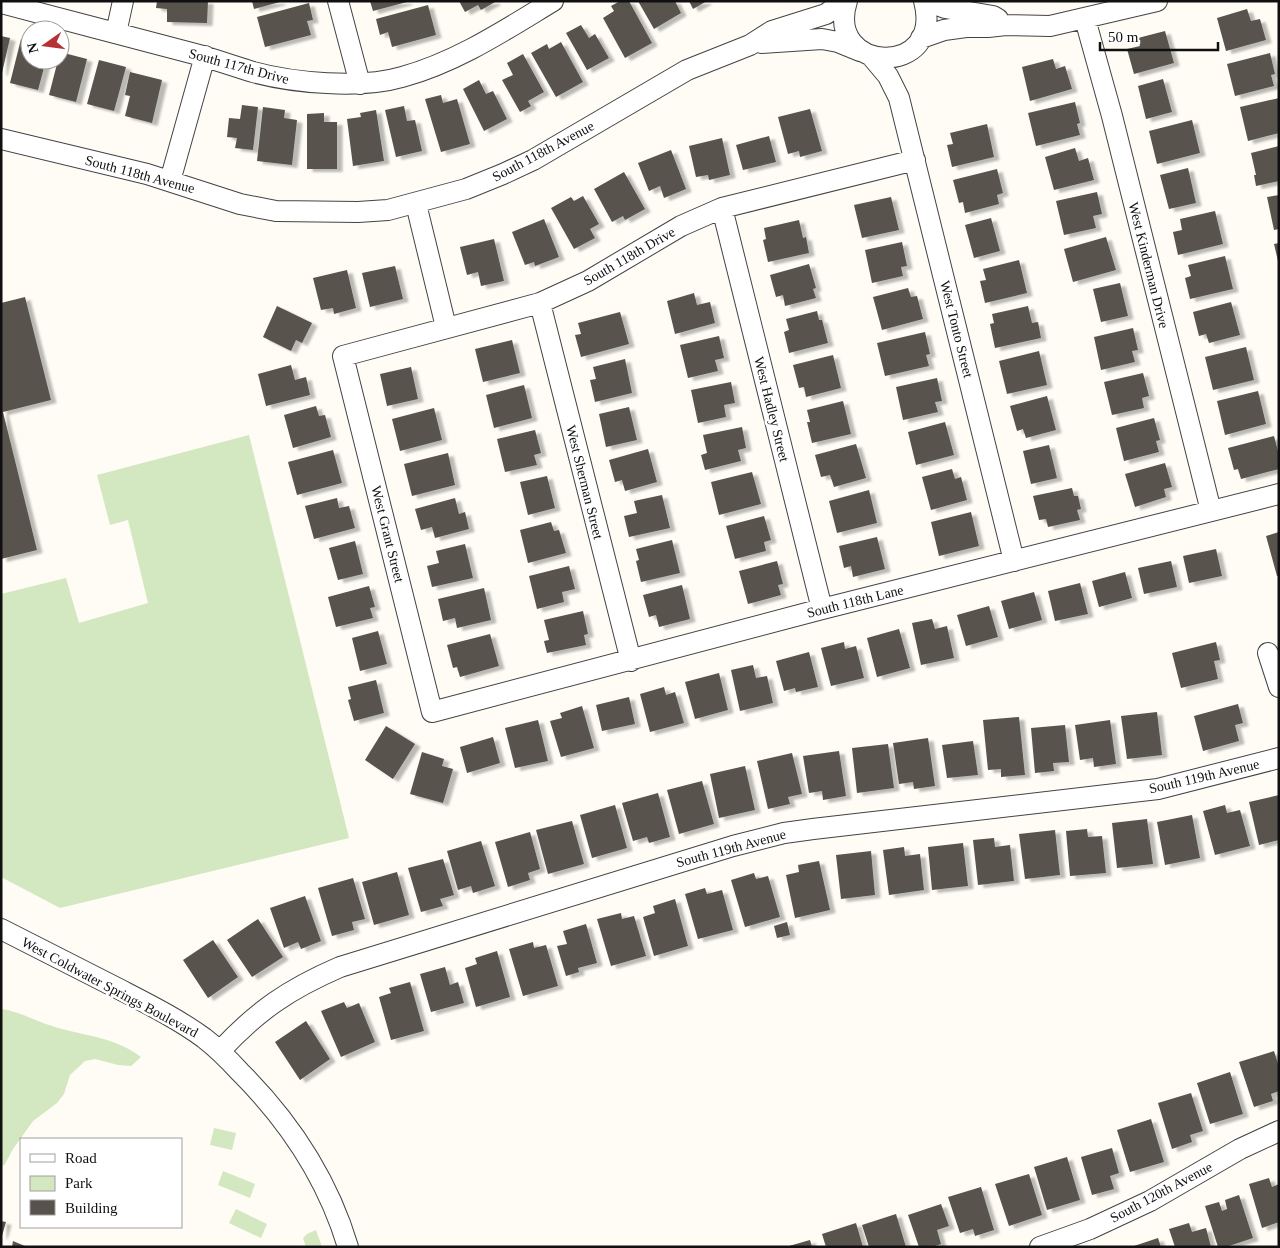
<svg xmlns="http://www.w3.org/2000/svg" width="1280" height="1248" viewBox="0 0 1280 1248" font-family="'Times New Roman',serif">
	<defs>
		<filter id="shadow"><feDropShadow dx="5.5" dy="3" stdDeviation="1" flood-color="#0004"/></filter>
	</defs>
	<rect width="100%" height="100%" fill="#fefcf4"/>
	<!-- green -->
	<path fill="#d3e7c0" d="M249 435 349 838 60 908 1 877V594L66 578 79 623 148 603 128 520 110 525 97 475Z
		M1 1009C18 1011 33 1020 49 1025 81 1036 114 1036 141 1057L131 1066 118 1065 95 1059 85 1061 70 1075 64 1094 57 1103 33 1121 13 1149 5 1164 1 1167Z
		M214 1128 236 1133 232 1150 210 1145Z
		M223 1171 255 1184 250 1198 218 1185Z
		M236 1209 267 1224 261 1238 229 1223Z
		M316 1230 322 1247H306L303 1238 307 1234Z"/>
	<!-- building -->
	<path fill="#58524d" filter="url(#shadow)" d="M157 1H208L207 23 167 22V9L156 8Z
		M252 1H280V2L254 9Z
		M370 1H407V2L373 11Z
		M459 1H495V2L481 10 478 5 465 12Z
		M620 1H629L652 43 625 58 603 18 614 11 611 6Z
		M638 1H675L681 13 654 29Z
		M689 1H707L693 9Z
		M309 3 313 20 307 21 311 35 265 47 257 17Z
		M428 5 436 35 392 47 388 32 380 35 376 19Z
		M1247 9 1251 21 1260 19 1266 40 1226 51 1217 18Z
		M581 25 589 38 595 34 609 58 587 70 566 33Z
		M1165 31 1174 63 1134 74 1127 49 1140 46 1138 38Z
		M1 36 10 38 2 73H1Z
		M21 39 30 41V60H46L38 90 10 83Z
		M561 42 583 82 556 97 531 53 547 44 549 49Z
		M60 52 87 59 76 102 49 95 58 60H60Z
		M1270 53 1275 74 1271 75 1274 86 1235 96 1227 64Z
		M523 54 544 92 528 101 531 106 520 112 502 80 513 75 507 63Z
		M1053 59 1056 69 1065 66 1072 89 1030 101 1022 67Z
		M99 60 126 67 114 111 87 104Z
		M130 72 162 80 152 123 125 116 130 96 125 95Z
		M1163 79 1172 112 1146 119 1138 86Z
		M479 80 486 94 493 91 507 119 484 131 463 89Z
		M441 95 443 103 457 99 470 144 441 152 425 99Z
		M1279 98V133L1248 141 1240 107Z
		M1075 102 1080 123 1077 124 1080 135 1036 146 1028 113Z
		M242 105 258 107 253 150 235 148 237 138 227 137 229 118 240 119Z
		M404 106 407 121 415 120 422 151 396 157 385 110Z
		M263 107 285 110 284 118 297 120 292 165 257 161Z
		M810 109 822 151 800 157 799 151 788 154 778 117Z
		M376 110 384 161 353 166 347 119 361 117 360 113Z
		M324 113V122H337V169H307V114Z
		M1192 120 1200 153 1157 164 1149 131Z
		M987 124 994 157 952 167 947 145 953 144 950 133Z
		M769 136 776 162 743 170 736 145Z
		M722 138 730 175 709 180 708 175 696 177 689 146Z
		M1279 146V181L1256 186 1254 175H1256L1251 153Z
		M1075 148 1079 161 1088 158 1094 180 1054 190 1045 157Z
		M671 150 686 189 664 198 660 186 649 191 638 163Z
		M1188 168 1196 203 1169 209 1160 175Z
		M997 169 1003 193 997 195 999 204 965 213 963 202 959 203 953 180Z
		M624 172 645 209 625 220 623 216 612 222 594 189Z
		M1097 192 1102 214 1093 216 1096 228 1064 235 1056 201Z
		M1279 195V229L1274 230 1267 197Z
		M583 196 599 224 590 229 595 238 574 249 551 208 571 197 574 201Z
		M891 197 899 230 862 238 854 205Z
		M1215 211 1223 244 1178 255 1173 232 1182 230 1180 219Z
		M991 218 1000 251 974 258 965 225Z
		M544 219 559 257 535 266 534 262 525 265 512 232Z
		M799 220 803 238 806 237 809 253 768 262 763 240 766 239 764 228Z
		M1106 237 1116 270 1073 282 1064 249Z
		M494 239 504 281 481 286 478 272 467 275 460 247Z
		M902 242 907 266 901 267 903 276 872 283 865 250Z
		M1279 243V261H1278L1274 244Z
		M1225 256 1233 289 1190 299 1185 278 1191 276 1188 265Z
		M1019 260 1027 293 985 303 980 281 986 280 983 269Z
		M809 264 816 288 813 289 816 298 785 306 783 295 776 297 770 275Z
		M395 266 403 299 370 307 362 273Z
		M347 270 356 308 334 314 333 308 321 310 313 278Z
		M1120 283 1128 316 1101 322 1093 289Z
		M908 288 911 297 917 296 923 319 882 330 873 297Z
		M694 293 697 305 710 302 715 323 675 334 667 301Z
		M25 297 51 400 3 412 37 550 1 559V303Z
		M1231 302 1240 335 1209 343 1206 334 1199 336 1193 312Z
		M277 306 312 323 302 343 296 340 291 351 263 337Z
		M1028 306 1032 323 1038 322 1041 338 995 348 990 324 994 323 992 314Z
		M817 311 819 320H822L828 343 789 353 784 332 789 330 786 319Z
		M620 312 629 344 581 357 575 335 581 334 578 323Z
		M1133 328 1138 350 1132 351 1135 362 1101 370 1094 337Z
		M925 332 930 354 926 355 929 366 885 376 877 343Z
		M719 336 724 358 715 360 718 371 688 378 680 345Z
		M512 340 520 373 483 382 475 349Z
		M1246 347 1254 380 1213 390 1205 357Z
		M1039 351 1047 385 1007 394 999 361Z
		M833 355 841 388 806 397 804 387 799 388 793 365Z
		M625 359 632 393 595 402 590 380 596 379 593 367Z
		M291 365 295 380 306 377 310 395 266 406 258 374Z
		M411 367 418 399 387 406 380 374Z
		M1143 373 1149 396 1142 398 1144 408 1112 415 1104 382Z
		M937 378 942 401 935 402 938 412 903 420 896 387Z
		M731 382 735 403 724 405 726 417 698 423 691 390Z
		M524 385 532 418 494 428 486 395Z
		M1258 391 1266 424 1225 435 1217 401Z
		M1047 396 1056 430 1026 438 1023 429 1017 431 1010 406Z
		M843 401 851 434 812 443 807 422H810L807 410Z
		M316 406 319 416 325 415 331 437 293 448 284 415Z
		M629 407 637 440 606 447 599 414Z
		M434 408 442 440 400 451 392 419Z
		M1154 418 1160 440 1156 441 1159 452 1124 461 1116 428Z
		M945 422 954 455 916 465 908 432Z
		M742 427 746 448 738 450 741 461 705 470 701 455 707 453 703 435Z
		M535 430 541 453 534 455 537 465 505 472 497 439Z
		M1274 436 1279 455V469L1241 479 1238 469 1234 470 1228 448Z
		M856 444 866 478 834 487 830 475 821 477 815 455Z
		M1049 445 1057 478 1031 484 1023 451Z
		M648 449 657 482 625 491 622 480 615 482 609 460Z
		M333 450 342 483 297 495 288 462Z
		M448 453 455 485 412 496 404 464Z
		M1165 463 1172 487 1164 489 1166 497 1135 507 1125 474Z
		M952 469 955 479 961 477 967 500 931 510 922 477Z
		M752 472 761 504 719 515 711 482Z
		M547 476 555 508 528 515 520 482Z
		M1072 488 1074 496H1078L1081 509 1077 510 1080 520 1048 527 1046 519 1039 520 1033 496Z
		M869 490 877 523 837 533 829 501Z
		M662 495 670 528 629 537 624 516 637 513 634 501Z
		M337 498 339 508 349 506 355 528 314 539 305 506Z
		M455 498 459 514 465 512 469 529 435 538 432 527 421 530 415 509Z
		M971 512 979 546 939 556 931 522Z
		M764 516 771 540 764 542 766 551 735 559 726 526Z
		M551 522 554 531 559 530 566 553 528 563 520 530Z
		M1279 532V576H1277L1266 536Z
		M877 537 885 569 853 577 851 566 844 568 839 546Z
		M672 540 680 573 641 582 636 561 639 560 636 549Z
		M355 541 363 574 338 580 329 548Z
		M465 544 473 578 432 587 427 566 439 563 436 551Z
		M1216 549 1222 576 1189 583 1183 556Z
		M777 561 783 584 778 585 781 595 748 604 739 571Z
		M1171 561 1177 587 1144 594 1138 568Z
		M569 566 575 589 562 592 564 602 537 609 529 576Z
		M1125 572 1132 598 1099 607 1092 581Z
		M1080 583 1088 614 1055 621 1048 591Z
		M682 585 690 619 659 627 656 615 649 617 643 595Z
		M369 586 375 607 370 608 373 618 336 627 328 597Z
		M484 588 491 620 457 628 455 618 443 621 438 599Z
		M1034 592 1042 620 1009 629 1001 601Z
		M989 606 998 637 966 646 957 615Z
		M583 611 588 634 584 635 586 645 547 653 544 641 549 640 544 620Z
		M932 619 935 629 947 626 954 658 921 665 912 623Z
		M899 629 910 668 877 677 867 638Z
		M378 631 387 664 360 671 352 638Z
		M490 634 499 666 460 677 457 667 453 668 447 645Z
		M844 642 845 649 856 646 864 678 831 686 821 648Z
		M1216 642 1220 660 1214 661 1218 679 1181 688 1172 653Z
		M809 652 818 687 796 692 795 688 784 691 776 661Z
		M753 665 756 678 767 676 773 703 740 711 731 670Z
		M719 673 728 710 695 719 685 682Z
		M376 680 384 713 354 721 348 700 351 699 348 687Z
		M664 687 666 695 675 692 684 723 650 732 640 694Z
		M629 697 635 724 602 731 596 705Z
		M1238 704 1243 723 1235 725 1239 741 1203 751 1194 716Z
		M582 706 594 748 561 757 550 721 562 718 560 713Z
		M1157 712 1162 755 1127 759 1121 716Z
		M1019 717 1025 775 1001 777V769L988 770 983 720Z
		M538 720 548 761 515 768 505 728Z
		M1110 720 1116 764 1094 767 1093 758 1080 760 1075 725Z
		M1065 725 1069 762 1053 763 1054 771 1035 773 1031 728Z
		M386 726 415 744 393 779 365 760Z
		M493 737 500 763 467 773 460 747Z
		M928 738 935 786 914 789 913 782 899 784 893 743Z
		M973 741 978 775 947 778 942 745Z
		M888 744 894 788 857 793 852 748Z
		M839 751 846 796 823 800 822 791 809 793 803 756Z
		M422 752 444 759 442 766 453 769 443 803 410 794Z
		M792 753 802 794 788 797 790 804 768 809 757 761Z
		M745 766 755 810 719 818 710 774Z
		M702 781 714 824 679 834 667 790Z
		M658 793 670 837 649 843 647 837 633 841 622 803Z
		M1279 795V840L1259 845 1249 802Z
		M615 805 627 848 592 858 580 815Z
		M1225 805 1227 813 1240 810 1250 846 1215 855 1203 811Z
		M1192 815 1200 858 1165 865 1157 822Z
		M1147 819 1153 864 1117 868 1112 823Z
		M572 821 584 864 548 874 536 830Z
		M1087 829 1088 837 1102 836 1106 873 1070 876 1066 831Z
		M1055 830 1060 875 1025 879 1019 834Z
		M530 832 540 869 528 873 530 880 508 887 495 842Z
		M994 838 995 847 1010 845 1014 881 978 885 973 840Z
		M481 841 495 886 473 893 471 886 458 890 447 851Z
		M963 843 968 886 932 890 928 847Z
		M904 847 905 856 920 854 924 890 889 895 883 850Z
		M871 851 875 895 841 899 836 855Z
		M443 859 454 895 440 899 443 906 421 912 408 868Z
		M819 861 830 910 795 918 786 875 799 872 798 865Z
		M397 872 409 915 374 925 362 882Z
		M754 873 756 879 768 876 780 917 745 927 731 880Z
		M353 878 365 919 352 922 354 930 332 936 318 888Z
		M705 888 707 894 722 890 733 930 698 939 685 894Z
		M305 896 321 941 301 949 298 942 284 948 270 908Z
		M675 899 688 946 654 956 643 917 655 913 653 906Z
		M621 913 622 919 634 916 646 956 611 966 597 919Z
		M258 919 283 957 252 977 227 940Z
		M787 922 790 935 777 938 774 926Z
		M586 924 597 963 578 968 579 972 566 976 557 946 567 944 563 931Z
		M213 940 238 977 208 998 183 960Z
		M533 942 534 948 546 945 558 986 523 996 509 949Z
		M497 951 510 997 476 1007 465 968 477 964 475 958Z
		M445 967 450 985 458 982 464 1003 431 1012 420 974Z
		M410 982 424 1031 391 1040 379 997 391 993 389 988Z
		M344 1002 347 1008 359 1003 375 1042 341 1057 321 1011Z
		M306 1021 330 1059 300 1080 275 1042Z
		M1274 1051 1279 1067V1091L1271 1094 1273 1101 1254 1107 1239 1062Z
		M1230 1072 1243 1114 1210 1124 1197 1083Z
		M1191 1093 1203 1131 1190 1135 1192 1142 1172 1149 1158 1103Z
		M1151 1119 1164 1162 1130 1172 1117 1130Z
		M1112 1148 1119 1173 1110 1176 1114 1189 1092 1195 1081 1157Z
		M1067 1157 1080 1200 1047 1210 1034 1167Z
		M1029 1174 1042 1215 1009 1226 995 1184Z
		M1269 1178 1272 1187 1279 1184V1222L1262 1228 1249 1184Z
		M981 1187 994 1230 975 1236 973 1229 960 1233 948 1197Z
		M1239 1195 1253 1238 1226 1247H1218L1205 1206 1219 1202 1222 1211 1227 1209 1225 1200Z
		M941 1204 949 1226 937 1230 941 1244 932 1247H919L908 1215Z
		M896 1214 906 1247H869L862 1225Z
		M1 1221 6 1222 2 1236H1Z
		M856 1223 863 1247H826L822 1234Z
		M1189 1223 1192 1232 1206 1228 1211 1247H1175L1169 1229Z
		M1158 1238 1161 1247H1134V1246Z
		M810 1240 812 1247H789V1246Z
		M13 1241 27 1247H12Z"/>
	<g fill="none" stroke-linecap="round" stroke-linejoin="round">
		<defs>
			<path id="minor" d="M338 1 360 84
				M847 1C824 74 945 79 924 1
				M927 1 945 8 993 16 998 19
				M1 3C66 20 130 37 195 54 214 59 233 66 253 72 293 83 361 89 402 77 457 62 505 30 553 1
				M1085 19 1112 116 1211 511
				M116 33 123 1
				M921 38 944 30 966 27H988L1006 25 1050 26 1157 1
				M761 43 822 39 838 42 860 51
				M872 57 888 76 899 98 1014 561
				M1 139 147 174 240 204 276 211 358 212 388 210 466 189 503 174 533 160 687 70 750 45 772 31 826 14 844 1
				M915 160 722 208 681 226 588 281 540 303 343 356 432 712 822 609 1279 494
				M170 181 205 56
				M416 204 446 327
				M722 208 822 609
				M540 303 631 661
				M1268 653 1279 687
				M1 929C40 949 80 969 119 989 148 1004 178 1019 204 1038 217 1048 229 1060 240 1072 289 1121 328 1180 348 1247
				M220 1051C257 1011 289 989 340 967L733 846 784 833 813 829 1158 789 1279 758
				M1040 1247 1090 1229 1150 1201 1240 1149 1279 1131"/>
		</defs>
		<!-- minor casing -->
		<use href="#minor" stroke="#434343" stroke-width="22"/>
		<!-- minor -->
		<use href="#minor" stroke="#fff" stroke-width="20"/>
	</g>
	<g text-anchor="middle" stroke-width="5" stroke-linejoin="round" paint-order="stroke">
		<!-- street labels -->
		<g font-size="14" fill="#101010" stroke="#fff">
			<text transform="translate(239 66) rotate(15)" y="5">South 117th Drive</text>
			<text transform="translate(543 151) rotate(-28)" y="5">South 118th Avenue</text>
			<text transform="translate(140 174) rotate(15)" y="5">South 118th Avenue</text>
			<text transform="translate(629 256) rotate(-30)" y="5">South 118th Drive</text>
			<text transform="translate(1149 265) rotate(76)" y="5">West Kinderman Drive</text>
			<text transform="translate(957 329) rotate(76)" y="5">West Tonto Street</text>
			<text transform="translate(772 409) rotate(76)" y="5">West Hadley Street</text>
			<text transform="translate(585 482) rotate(76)" y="5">West Sherman Street</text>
			<text transform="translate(388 534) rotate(76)" y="5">West Grant Street</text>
			<text transform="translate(855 601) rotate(-14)" y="5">South 118th Lane</text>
			<text transform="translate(1204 776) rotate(-13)" y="5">South 119th Avenue</text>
			<text transform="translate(731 848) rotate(-15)" y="5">South 119th Avenue</text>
			<text transform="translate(110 987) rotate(28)" y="5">West Coldwater Springs Boulevard</text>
			<text transform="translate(1161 1192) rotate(-28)" y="5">South 120th Avenue</text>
		</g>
	</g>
	<!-- border -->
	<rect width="1280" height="1248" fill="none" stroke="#101010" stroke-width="5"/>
	<!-- legend -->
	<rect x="20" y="1138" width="162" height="90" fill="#ffffff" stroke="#9f9f9f"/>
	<rect x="30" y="1154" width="25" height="8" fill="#ffffff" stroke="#9f9f9f"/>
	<text x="65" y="1163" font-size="15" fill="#101010">Road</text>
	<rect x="30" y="1176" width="25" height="15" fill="#d3e7c0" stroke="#9f9f9f"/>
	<text x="65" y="1188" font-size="15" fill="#101010">Park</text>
	<rect x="30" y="1200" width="25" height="15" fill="#58524d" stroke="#9f9f9f"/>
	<text x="65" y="1213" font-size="15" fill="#101010">Building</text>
	<!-- north arrow -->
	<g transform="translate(45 45) rotate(256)"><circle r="24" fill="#ffffff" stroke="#9f9f9f"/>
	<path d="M0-4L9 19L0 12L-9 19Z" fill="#b53336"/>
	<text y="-8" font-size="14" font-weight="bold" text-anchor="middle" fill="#101010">N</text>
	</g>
	<!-- scale -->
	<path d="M1100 42v8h118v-8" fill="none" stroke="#101010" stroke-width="2.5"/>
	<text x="1108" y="42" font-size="15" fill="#101010" stroke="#ffffff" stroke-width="4" paint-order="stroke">50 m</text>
</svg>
